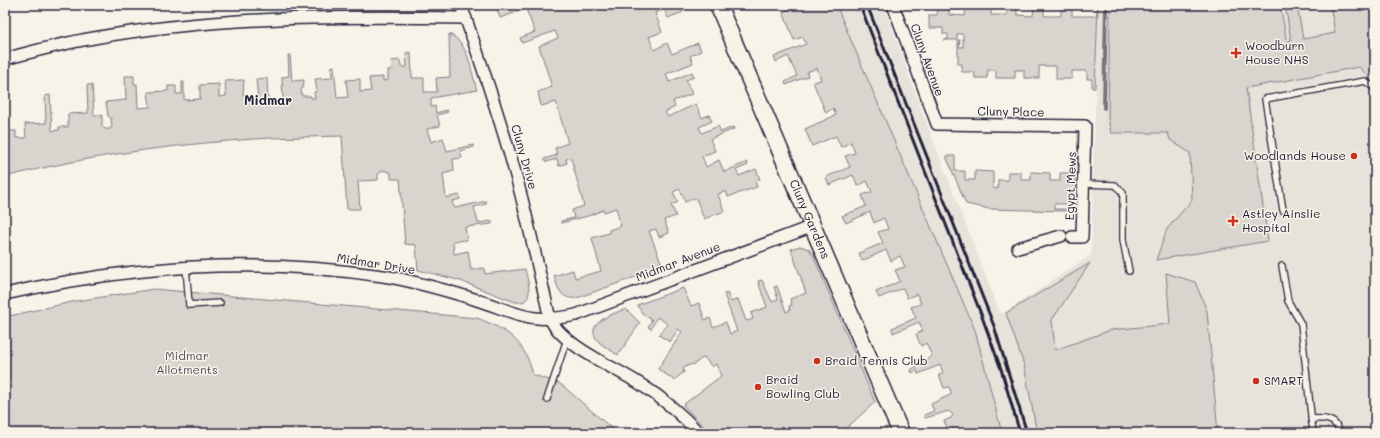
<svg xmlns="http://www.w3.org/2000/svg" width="1380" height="438" viewBox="0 0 1380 438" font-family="Mali,sans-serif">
	<rect width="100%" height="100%" fill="#f7f3e8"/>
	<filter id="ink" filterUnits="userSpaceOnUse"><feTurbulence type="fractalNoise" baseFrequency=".025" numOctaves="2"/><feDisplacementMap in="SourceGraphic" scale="8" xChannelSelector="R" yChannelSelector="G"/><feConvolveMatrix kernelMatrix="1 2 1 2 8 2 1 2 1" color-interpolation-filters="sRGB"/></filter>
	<g filter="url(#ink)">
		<!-- built -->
		<path fill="#e7e3db" d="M836 5H884L920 106 1000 313 1005 312 1091 255 1098 5H1375V433H1002L975 330Z"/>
		<!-- green -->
		<path fill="#d8d5cf" stroke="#7d7c85" d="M509 5H579L581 9 587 7V5H646L647 8 654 5H667L670 11 681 7 683 12 668 18 664 9 655 13 662 32 649 37 654 50 667 43 672 54 698 43 701 51 690 56 693 63 666 74 669 82 692 72 694 77 686 80 692 94 673 101 675 107 665 112 668 117 696 104 702 118 709 115 712 121 699 127 702 133 718 126 721 132 733 127 734 129 710 139 715 151 702 156 706 167 719 160 724 172 747 162 748 165 736 170 739 176 756 169 760 179 755 181 757 187 728 197 726 191 718 194 724 211 704 219 696 198 685 202 680 189 673 192 678 202 671 205 676 216 664 220 669 233 659 237 656 229 649 231 663 267 577 298C561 300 558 289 554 276L573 270 575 278 601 271 592 238 609 233V230L621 226 616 208 604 212 603 210 588 216 561 223V221L574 218 572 210 584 206 571 158 566 159 567 163 559 166 557 159 546 162 544 159 557 155 555 148 568 143 556 102 541 106 538 92 552 87 539 46 558 38 555 31 522 43 520 38 535 32 526 9 500 18 497 10Z
			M788 5H836L975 330 1002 433H957L955 428 948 430 944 421 951 418 953 415 949 411 925 418 924 415 934 411 931 404 952 394 949 387 944 388 939 375 943 373 940 365 918 374 917 370 912 373 911 370 932 356 926 343 921 346 916 334 923 331 919 322 893 333 892 328 916 318 911 307 921 304 917 294 907 298 903 288 879 298 876 292 900 281 895 270 905 267 900 256 891 261 886 250 862 261 859 253 883 243 878 232 888 229 884 218 874 223 870 212 846 223 842 216 866 206 862 195 872 192 867 181 858 186 853 175 829 185 826 177 850 167 845 156 855 153 851 142 841 147 836 136 812 146 805 129 836 115 833 108 826 113 813 82 821 80 817 68 807 72 808 76 786 85 785 82 797 76 788 56 776 62 774 57 806 44 803 37 794 40 783 12 790 9Z
			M938 5H950L949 15 965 16 966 5H991V15H1007V5H1017V15L1033 16 1034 5H1044V16H1061V5H1072V16H1096L1098 5 1095 88H1092V79H1087V71H1072V79H1056V66H1039V78H1024V70H1015V78H996V70H988L987 78H975L974 72H962V64H958V40H960L959 47H963V34H957V40H943L948 39V34H943V28H929V15H937Z
			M1110 5H1280L1287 42 1291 40 1285 5H1297L1303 39 1335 33 1330 5H1375V75L1368 76 1359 67 1246 88 1268 241 1156 260 1167 229 1192 200 1190 153 1170 140 1168 133H1111L1108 119Z
			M449 34C469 42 471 72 477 90L431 98V107L435 106 436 113 447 110 448 112 437 115 440 126 427 129 431 142 443 138 447 151 473 145 474 147 460 151 462 158 453 159 454 171 443 174 446 198 459 195 460 199 453 201 452 203 455 208 486 201V204L474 207 478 223 492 221V224L465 227 467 240 453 241 454 254 468 251 471 270 484 268 485 274 525 269C528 282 536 305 515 302L458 280 418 270 416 245 405 244 400 179H391V173L383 170 378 174V180L358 181 360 209H347L342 136C313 137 283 137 254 139 169 145 87 156 5 177V104H8L9 131H16V138H26L25 124 46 123 45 96 50 95 52 131 59 130V127H68V114L88 113 87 85H92L94 115H102V126L105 129H110L112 126 111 118 108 116 106 102 126 100 125 76H134V84H137L138 108 150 107 148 92 168 91V86H176V94H182V82H184V100L200 99V85L219 84V97L226 96 225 81 244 80 243 95H245V98H251V100L258 99 256 79 267 78 268 100H283L282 77 289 76 288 55H290L292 81 304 80 303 88 301 89 302 96H311V98H315L314 92 317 91 315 79 332 78 331 67 334 66 337 98 348 97 346 80 360 79V92L371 91 369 78 383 77V81L388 80V70H392L391 61 400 60 401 67H407L406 53 411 52 412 78H424V92H437L436 78 450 77Z
			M946 156H955V171H965V180H975V171L993 172V188L998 189V180H1008V172H1021V180H1031V172L1050 173V181H1060V173H1071V156H1075L1073 204H1054V209H1067V211L989 209 966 204Z
			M800 246 809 249 813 255 875 402 841 433H710L683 405 721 376 716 364 712 367 704 357 693 365 692 364 683 368 684 372 674 380 658 369 682 332 678 329 670 342 659 335 668 324 657 317 651 329 648 327 652 320 642 313 637 305 683 288 691 306 699 303 705 320 710 318 713 327 726 322 730 334 737 331 724 294 727 293 731 302 738 299 746 321 753 319 751 313 767 307 758 281 762 280 772 302 778 299 774 287 777 286 786 312 790 310 789 306 792 305 790 299 806 293 791 249Z
			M1090 263 1052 320 1055 350 1111 330 1170 324 1166 273 1195 282 1207 311 1218 433H1037L1024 365 1006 313Z
			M154 289 477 318C508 330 525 341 533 375L557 382 563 386 617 433H5V317L76 301Z
			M626 309 640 323 618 355C612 351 604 347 599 342 581 324 614 313 626 309Z"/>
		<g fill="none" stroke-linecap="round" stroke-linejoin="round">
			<!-- stream -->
			<path stroke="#76747f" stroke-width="4" d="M1104 108 1106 5"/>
			<defs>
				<path id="lane" d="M1084 184 1115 185 1123 193V240L1129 271
					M1283 210 1265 99 1365 81 1373 87 1375 86
					M1282 266 1288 301 1301 324 1313 433
					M186 267 189 305 220 303
					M547 399 567 339
					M1311 419C1324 418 1336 418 1340 433"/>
				<path id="street" d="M461 5C481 62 500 118 516 176 529 224 539 271 550 319 564 347 617 368 643 386 664 399 682 415 699 433
					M893 5 937 124 1085 126 1082 237H1072
					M5 59C34 51 64 43 94 38 216 16 342 16 466 18
					M1018 248 1061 236
					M5 294C135 265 251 257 383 276 414 281 445 290 474 299 516 312 529 325 576 315L813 226"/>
				<g id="secondary">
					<path id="s1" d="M718 5 901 433"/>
				</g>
			</defs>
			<!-- lane casing -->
			<use href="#lane" stroke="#22223b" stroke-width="8"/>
			<!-- street casing -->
			<use href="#street" stroke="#22223b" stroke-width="14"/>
			<!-- secondary casing -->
			<use href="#secondary" stroke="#22223b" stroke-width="19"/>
			<!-- lane -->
			<use href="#lane" stroke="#f7f3e8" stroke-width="5.5"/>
			<!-- street -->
			<use href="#street" stroke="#f7f3e8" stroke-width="11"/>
			<!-- secondary -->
			<use href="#secondary" stroke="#f7f3e8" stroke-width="16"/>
			<!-- rail -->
			<path stroke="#22223b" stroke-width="3" d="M860 5 981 314 1001 369 1020 433
				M867 5 994 326 1027 433"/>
		</g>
	</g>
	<!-- markers -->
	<g fill="#c8321e" stroke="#f7f3e8" stroke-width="1.5">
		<path d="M1234 47h4v4h4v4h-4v4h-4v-4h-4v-4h4z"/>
		<circle cx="1354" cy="156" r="4"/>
		<path d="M1231 215h4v4h4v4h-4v4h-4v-4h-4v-4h4z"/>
		<circle cx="817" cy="361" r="4"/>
		<circle cx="1256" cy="381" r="4"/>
		<circle cx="758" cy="387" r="4"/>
	</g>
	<g text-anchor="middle" stroke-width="3" stroke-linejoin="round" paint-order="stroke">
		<!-- poi labels -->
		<g font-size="12" fill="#22223b" stroke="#f7f3e8" text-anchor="start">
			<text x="1245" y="50">Woodburn<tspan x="1245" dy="14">House NHS</tspan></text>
			<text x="1346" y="160" text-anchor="end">Woodlands House</text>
			<text x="1242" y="218">Astley Ainslie<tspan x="1242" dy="14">Hospital</tspan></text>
			<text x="825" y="365">Braid Tennis Club</text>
			<text x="766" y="384">Braid<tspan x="766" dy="14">Bowling Club</tspan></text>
			<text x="1264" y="385">SMART</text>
		</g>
		<!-- street labels -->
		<g font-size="12" fill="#22223b" stroke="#f7f3e8">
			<text transform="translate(927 60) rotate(70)" y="4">Cluny Avenue</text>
			<text transform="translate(1011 112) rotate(1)" y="4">Cluny Place</text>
			<text transform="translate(524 157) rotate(74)" y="4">Cluny Drive</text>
			<text transform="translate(1071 186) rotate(-88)" y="4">Egypt Mews</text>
			<text dy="4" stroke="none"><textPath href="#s1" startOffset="233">Cluny Gardens</textPath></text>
			<text transform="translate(678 262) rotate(-21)" y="4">Midmar Avenue</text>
			<text transform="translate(376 264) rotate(9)" y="4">Midmar Drive</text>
		</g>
		<!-- park labels -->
		<g font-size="12" fill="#504f60" stroke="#f7f3e8">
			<text x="187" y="360">Midmar<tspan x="187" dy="14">Allotments</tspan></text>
		</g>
		<!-- neighbourhood labels -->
		<g font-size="13" font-weight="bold" fill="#22223b" stroke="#f7f3e8">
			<text x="268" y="105">Midmar</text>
		</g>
	</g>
	<!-- margin -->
	<rect width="1380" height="438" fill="none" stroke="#f7f3e8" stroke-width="20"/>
	<rect x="10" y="10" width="1360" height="418" fill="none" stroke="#22223b" stroke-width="1.5" filter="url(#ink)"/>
</svg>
